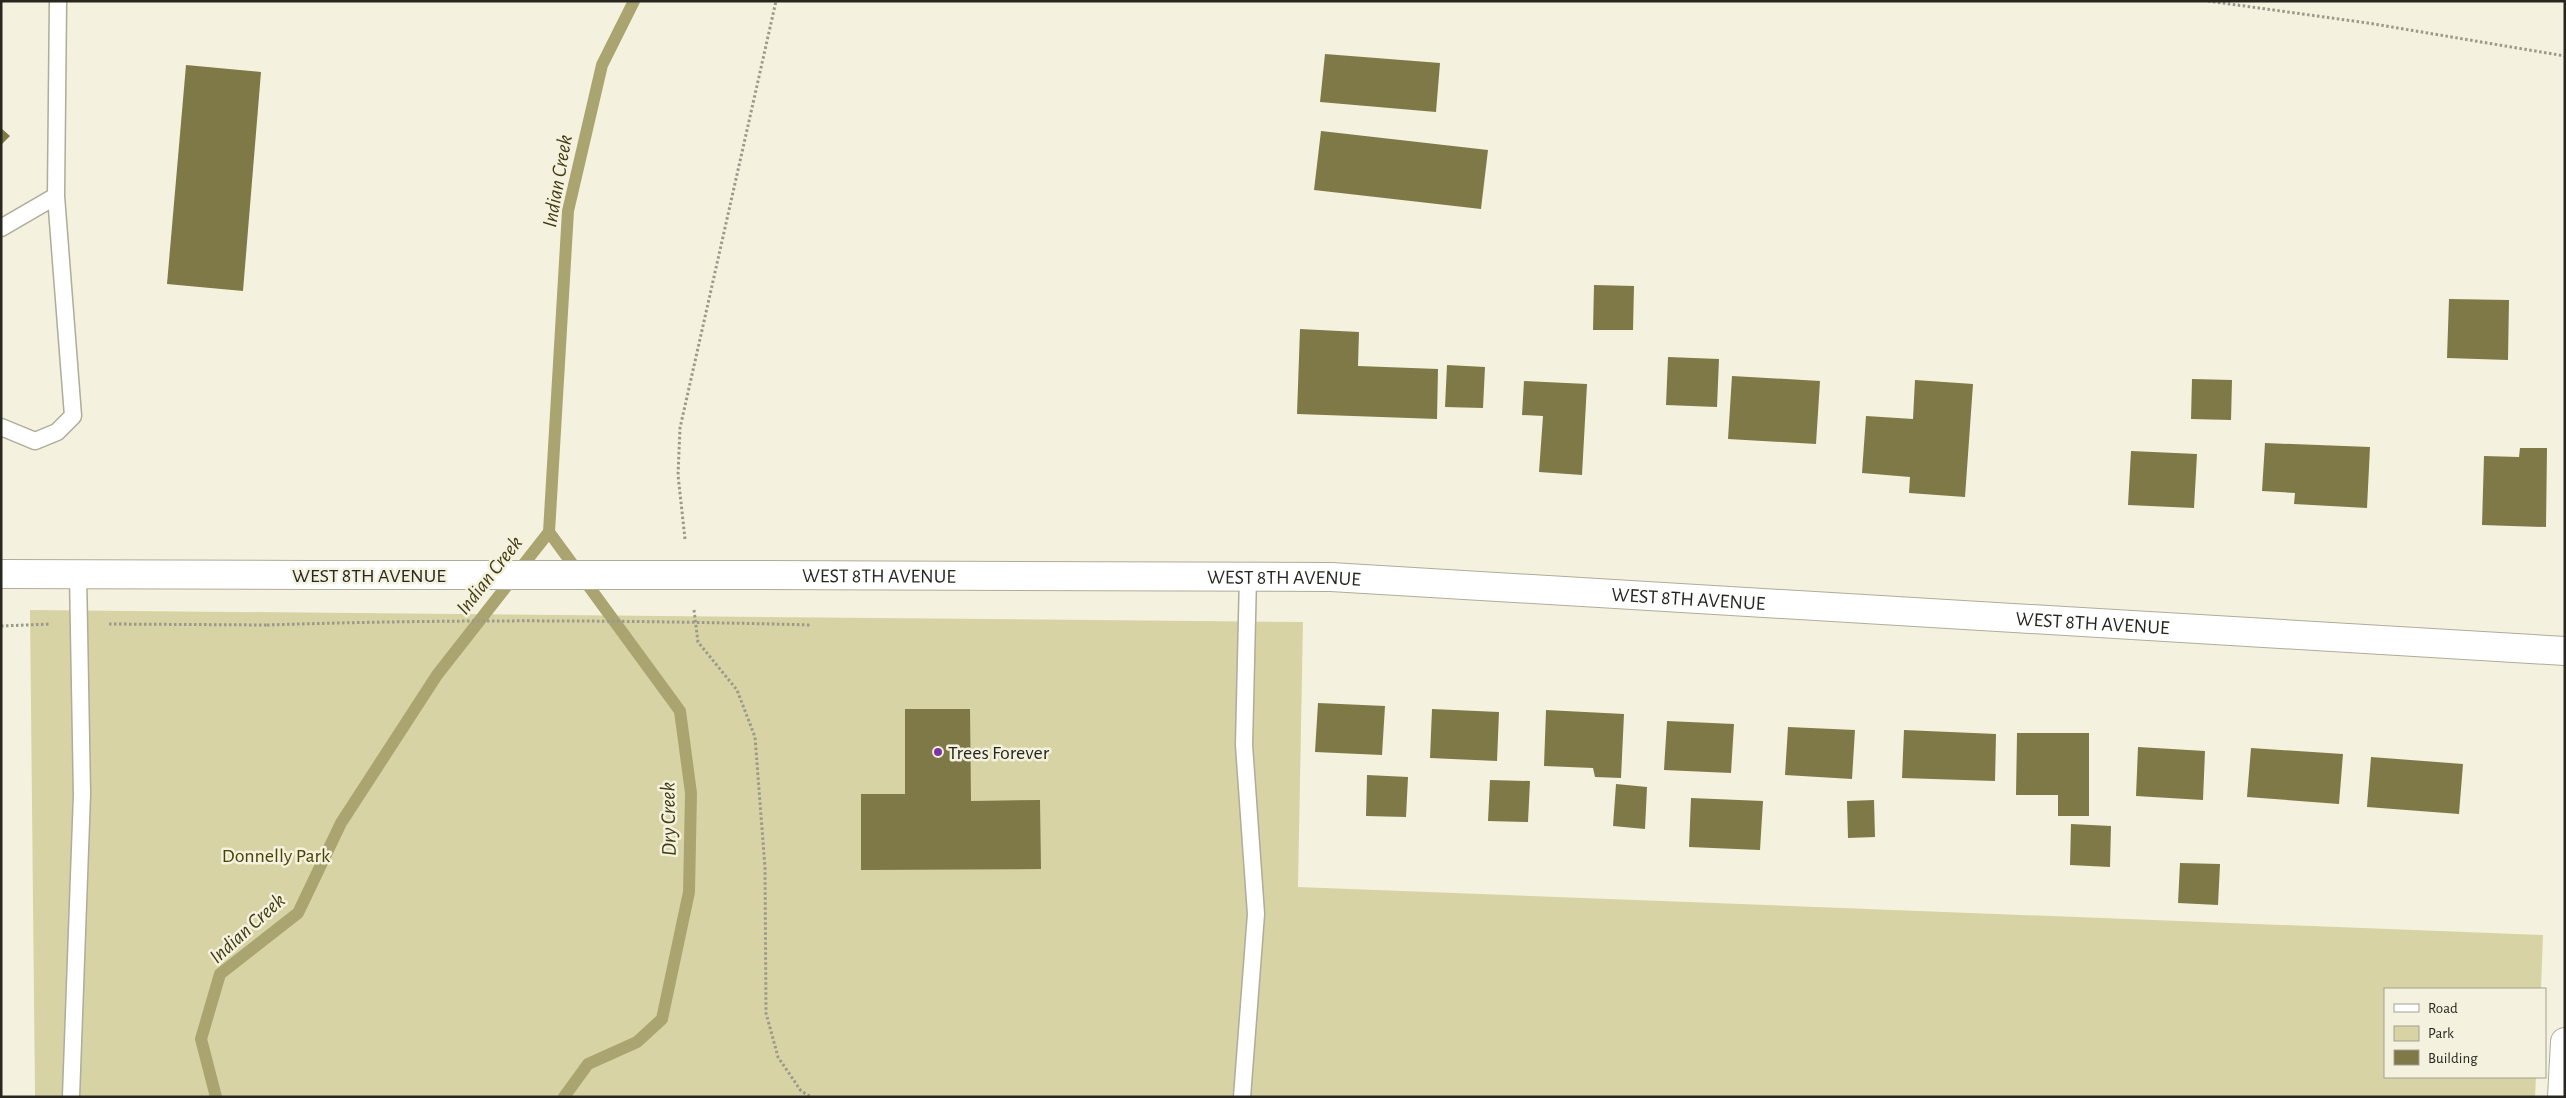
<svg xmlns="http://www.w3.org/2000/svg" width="2566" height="1098" viewBox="0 0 2566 1098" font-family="'Alegreya Sans',sans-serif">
	<rect width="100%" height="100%" fill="#f4f2de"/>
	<!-- green -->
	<path fill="#d8d3a4" d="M30 610 1303 622 1298 887 2543 935 2541 989H2385V1077H2536L2535 1097H35Z"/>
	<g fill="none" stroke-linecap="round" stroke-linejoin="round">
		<!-- stream -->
		<path stroke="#aaa471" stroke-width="12" d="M549 532 680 711 691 793 689 892 662 1019 637 1042 588 1064 564 1097
			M216 1097 201 1039 220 974 298 913 341 823 437 675 549 532 568 211 602 65 634 1"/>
	</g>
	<!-- building -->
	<path fill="#7f7948" d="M1325 54 1440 63 1436 112 1320 102Z
		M186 65 261 72 243 291 167 284Z
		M1 128 10 136 1 145Z
		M1321 131 1488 150 1481 209 1314 190Z
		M1594 285 1634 286 1633 330H1593Z
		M2449 299 2509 300 2508 360 2447 358Z
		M1300 329 1359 332 1358 366 1438 369 1437 419 1297 414Z
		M1668 357 1719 359 1717 407 1666 405Z
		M1447 365 1485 367 1483 408 1445 407Z
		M1732 376 1820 381 1816 444 1728 439Z
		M2192 379 2232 380 2231 420 2191 419Z
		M1915 380 1973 384 1965 497 1909 493 1910 477 1862 473 1866 416 1913 419Z
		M1524 381 1587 384 1582 475 1539 472 1543 416 1522 415Z
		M2265 443 2370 447 2367 508 2294 504 2295 493 2262 491Z
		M2520 448H2547L2546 527 2482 525 2484 456 2519 457Z
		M2131 451 2197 454 2194 508 2128 505Z
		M1318 703 1385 706 1382 755 1315 752Z
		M905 709H970L971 801 1040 800 1041 869 861 870V794H905Z
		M1432 709 1499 712 1497 761 1430 758Z
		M1546 710 1624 714 1621 778 1595 777 1593 768 1544 766Z
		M1667 721 1734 724 1731 773 1664 770Z
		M1788 727 1855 730 1852 779 1785 775Z
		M1904 730 1996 734 1995 781 1902 778Z
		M2017 733H2089V816H2058V795H2016Z
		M2138 747 2205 751 2203 800 2136 796Z
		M2251 748 2343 754 2339 804 2247 797Z
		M2371 757 2463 764 2459 814 2367 807Z
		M1367 775 1408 777 1406 817 1366 816Z
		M1490 780 1530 781 1528 822 1488 821Z
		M1616 784 1647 787 1645 829 1613 826Z
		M1691 798 1763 801 1760 850 1689 847Z
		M1874 800 1875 837 1848 838 1847 801Z
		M2071 824 2111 826 2110 867 2070 865Z
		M2180 863 2220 864 2218 905 2178 903Z"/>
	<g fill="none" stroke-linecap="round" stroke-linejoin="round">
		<defs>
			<path id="service" d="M1 228 56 196 58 1
				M1 427 35 441 57 432 73 416 56 196
				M71 1097 82 794 78 574
				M1242 1097 1256 914 1244 745 1248 576"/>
			<g id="minor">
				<path d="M1 574 310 575"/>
				<path id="s1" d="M764 575 1331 577 2565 651"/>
				<path d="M2562 1097 2565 1042"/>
			</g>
		</defs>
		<!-- service casing -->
		<use href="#service" stroke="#aeac9a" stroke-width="19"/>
		<!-- minor casing -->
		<use href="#minor" stroke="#aeac9a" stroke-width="30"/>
		<!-- path -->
		<path stroke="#9b998b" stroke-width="3" stroke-dasharray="2.5 2.5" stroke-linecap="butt" d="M2208 1 2368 23 2565 56
			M685 539 678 475 680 428 776 1
			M694 610 698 642 737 690 755 737 765 868 766 1013 778 1057 801 1091 811 1097
			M109 624 267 625
			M1 626 51 624"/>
		<!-- service -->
		<use href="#service" stroke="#fff" stroke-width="16"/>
		<!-- minor -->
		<use href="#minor" stroke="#fff" stroke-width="28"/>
		<defs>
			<path id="minor-bridge" d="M310 575H764"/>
		</defs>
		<!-- minor-bridge casing -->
		<use href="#minor-bridge" stroke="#aeac9a" stroke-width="30" stroke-linecap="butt"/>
		<!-- path-bridge -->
		<path stroke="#9b998b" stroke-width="3" stroke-dasharray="2.5 2.5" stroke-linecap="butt" d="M267 625C449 619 629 620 811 625"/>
		<!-- minor-bridge -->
		<use href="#minor-bridge" stroke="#fff" stroke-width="28"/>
	</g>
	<!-- markers -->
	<circle fill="#7f34a5" stroke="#f4f2de" stroke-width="2" cx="938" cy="752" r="5"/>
	<g text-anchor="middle" stroke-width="5" stroke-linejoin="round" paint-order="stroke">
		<!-- street labels -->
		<g font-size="20" fill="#27261f" stroke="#f4f2de">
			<text dy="7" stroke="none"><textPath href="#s1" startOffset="115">WEST 8TH AVENUE</textPath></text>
			<text x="369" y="582">WEST 8TH AVENUE</text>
			<text dy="7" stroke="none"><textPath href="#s1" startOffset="520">WEST 8TH AVENUE</textPath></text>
			<text dy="7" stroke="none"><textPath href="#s1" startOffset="925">WEST 8TH AVENUE</textPath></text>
			<text dy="7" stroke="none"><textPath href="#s1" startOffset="1330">WEST 8TH AVENUE</textPath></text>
		</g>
		<!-- poi labels -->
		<g font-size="20" fill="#27261f" stroke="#f4f2de" text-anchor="start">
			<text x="948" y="759">Trees Forever</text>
		</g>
		<!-- park labels -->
		<g font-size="20" fill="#4a4200" stroke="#f4f2de">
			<text x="276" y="862">Donnelly Park</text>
		</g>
		<!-- water labels -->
		<g font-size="21" font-style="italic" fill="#413b12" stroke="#f4f2de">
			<text transform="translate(557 181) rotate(-80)" y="7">Indian Creek</text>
			<text transform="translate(489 575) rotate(-52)" y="7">Indian Creek</text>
			<text transform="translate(668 819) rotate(-91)" y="7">Dry Creek</text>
			<text transform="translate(247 928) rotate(-42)" y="7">Indian Creek</text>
		</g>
	</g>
	<!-- border -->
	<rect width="2566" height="1098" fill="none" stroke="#27261f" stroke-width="5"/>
	<!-- legend -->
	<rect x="2384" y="988" width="162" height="90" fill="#f4f2de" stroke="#a2a092"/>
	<rect x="2394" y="1004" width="25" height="8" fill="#ffffff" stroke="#a2a092"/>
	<text x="2428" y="1013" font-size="15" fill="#27261f">Road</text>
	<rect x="2394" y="1026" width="25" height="15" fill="#d8d3a4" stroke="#a2a092"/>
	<text x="2428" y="1038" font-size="15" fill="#27261f">Park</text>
	<rect x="2394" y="1050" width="25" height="15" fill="#7f7948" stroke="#a2a092"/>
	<text x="2428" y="1063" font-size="15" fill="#27261f">Building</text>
</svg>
